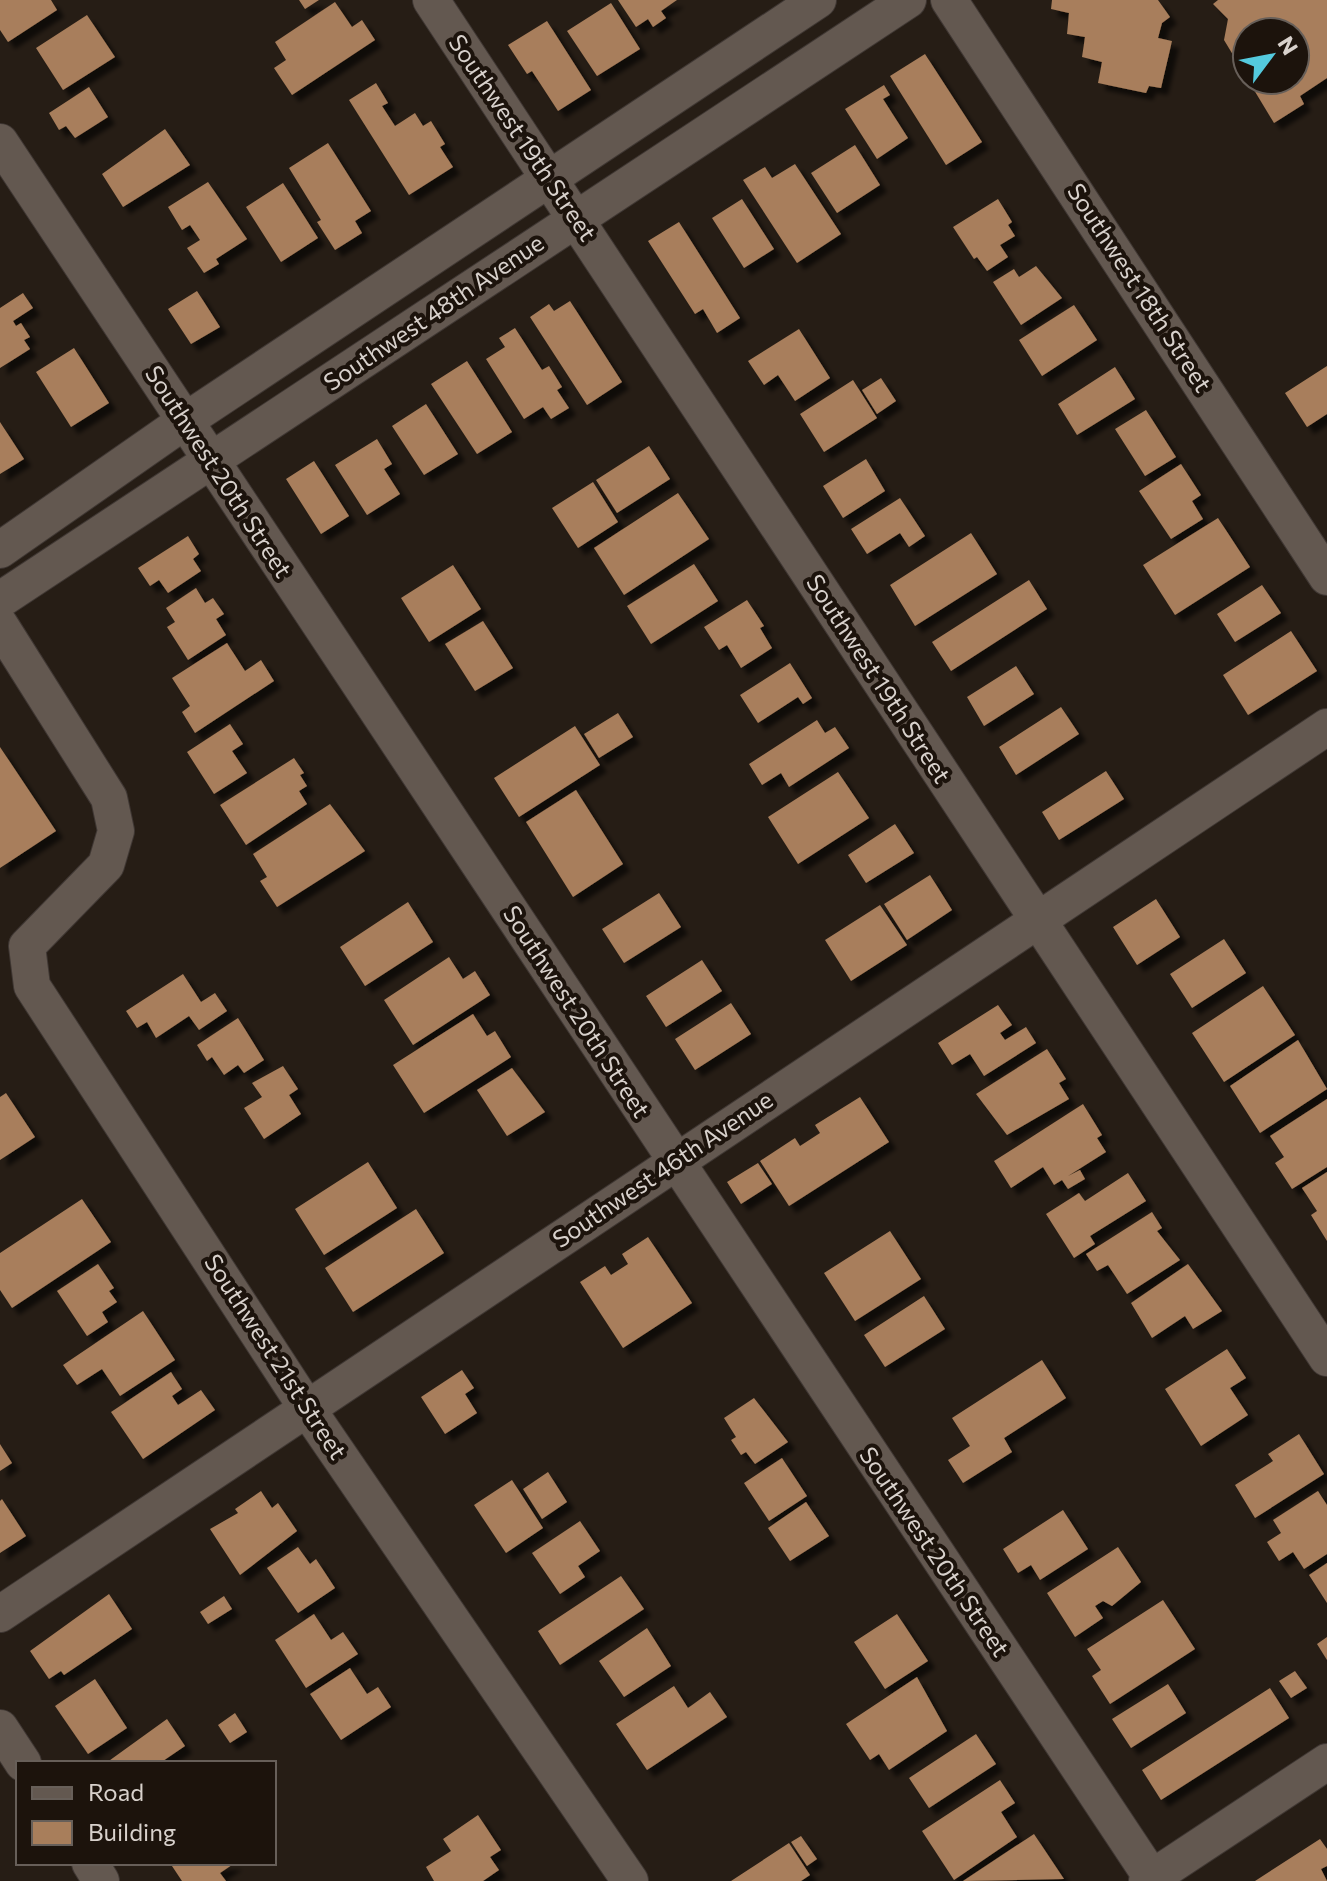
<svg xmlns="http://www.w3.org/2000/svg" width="1327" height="1881" viewBox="0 0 1327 1881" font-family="Commissioner,sans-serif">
	<defs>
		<filter id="shadow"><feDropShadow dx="7" dy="7" stdDeviation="2" flood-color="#0009"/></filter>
	</defs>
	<rect width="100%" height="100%" fill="#261d15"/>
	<!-- building -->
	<path fill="#a87e5b" filter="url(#shadow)" d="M0 0H51L57 10 8 42 0 30Z
		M299 0H319L305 9Z
		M618 0H677L661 11 666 18 653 27 648 19 636 27Z
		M1052 0H1158L1170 17 1162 23 1158 38 1172 41 1161 88 1149 86 1146 93 1098 83 1102 62 1082 57 1085 37 1067 34 1069 13 1051 9Z
		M1218 0H1327V78L1300 96 1304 104 1274 123 1248 80H1295V32H1247V78L1224 40 1228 19 1213 4Z
		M335 2 352 27 362 20 375 40 292 95 274 68 286 60 275 42Z
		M611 3 640 49 597 76 567 31Z
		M87 15 115 57 63 90 36 48Z
		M547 21 591 90 558 111 532 71 527 74 508 45Z
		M925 54 982 142 946 165 890 76Z
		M376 83 388 103 382 106 395 126 415 113 423 126 431 121 445 144 440 147 453 167 409 195 349 100Z
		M884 85 890 95 883 99 908 138 877 159 845 109Z
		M89 87 108 117 75 138 66 126 59 130 49 113Z
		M165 129 190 165 123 207 102 174Z
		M328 143 371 211 355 221 362 233 335 250 317 222 321 220 289 168Z
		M855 145 880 185 837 213 811 173Z
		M795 164 841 234 797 263 743 180 765 167 772 178Z
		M208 182 247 239 216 259 219 264 204 273 187 248 200 240 190 225 182 230 168 207Z
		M283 183 318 238 281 262 246 207Z
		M742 199 774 249 744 268 712 218Z
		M998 199 1012 222 1008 225 1015 236 1000 245 1008 257 987 271 977 257 974 259 953 227Z
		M679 222 740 318 717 333 703 309 695 314 648 241Z
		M1036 266 1062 298 1021 325 993 282 1014 269 1019 277Z
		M197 291 220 327 191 344 168 309Z
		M23 293 33 308 13 321 16 326 21 323 30 337 24 340 30 349 0 368V308Z
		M570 301 622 382 587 405 530 317 549 304 554 311Z
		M1074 305 1097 340 1042 376 1019 340Z
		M515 328 542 370 549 366 562 387 557 390 569 408 551 419 543 407 524 419 486 359 505 347 499 338Z
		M799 329 830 378 795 401 778 375 764 385 748 361Z
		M74 348 109 403 71 427 36 372Z
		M467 361 512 432 477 454 431 384Z
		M1327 366V414L1307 427 1285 393Z
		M1115 367 1135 399 1077 435 1058 404Z
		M881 378 896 401 877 414 862 390Z
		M853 380 877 418 824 452 800 414Z
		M426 404 458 454 424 475 392 426Z
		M1146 410 1176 457 1145 476 1115 429Z
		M0 422 24 459 0 474Z
		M377 439 392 464 384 469 400 494 367 515 335 465Z
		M649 446 670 479 617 513 596 480Z
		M866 459 885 491 843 518 823 486Z
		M314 461 349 516 321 534 286 479Z
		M1181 464 1201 495 1192 501 1203 519 1171 539 1139 491Z
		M593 482 618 522 578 548 552 508Z
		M678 493 709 539 624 595 594 548Z
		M900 498 925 536 909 547 900 533 867 554 851 529Z
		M1218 518 1250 567 1175 615 1143 565Z
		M971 533 997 574 915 626 890 585Z
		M188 536 199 554 193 559 201 571 168 593 159 580 150 586 138 568Z
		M694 564 718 601 651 644 627 606Z
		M453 565 481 609 429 642 401 598Z
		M1029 580 1047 609 951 671 932 642Z
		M1262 585 1281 613 1235 642 1217 614Z
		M196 588 205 603 213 598 224 614 216 619 226 635 188 660 167 627 175 622 166 608Z
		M747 600 764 626 760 628 772 648 741 668 727 645 719 650 704 627Z
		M483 621 513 668 475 691 445 644Z
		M1291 631 1317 671 1248 715 1223 675Z
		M227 643 245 671 261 660 274 681 195 733 182 712 190 706 172 678Z
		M790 663 812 698 803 704 798 697 758 723 740 695Z
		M1016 666 1034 694 984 726 967 697Z
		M1061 707 1079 734 1016 775 999 747Z
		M618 713 633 737 599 758 584 734Z
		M817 720 825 733 835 727 849 748 789 787 781 773 762 785 749 764Z
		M230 724 243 744 232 751 247 773 214 794 187 752Z
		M575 726 600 765 519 817 494 778Z
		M0 747 56 831 0 868Z
		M294 758 304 773 300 775 307 786 299 791 307 804 246 845 220 805Z
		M1106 771 1124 799 1059 840 1042 812Z
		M838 772 869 818 798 864 768 817Z
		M576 790 623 864 573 897 526 822Z
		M330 804 365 851 277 907 260 881 267 877 253 854Z
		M895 824 914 853 866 883 848 855Z
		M930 875 952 910 907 940 884 904Z
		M659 893 681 927 624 963 602 929Z
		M1156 899 1180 937 1137 965 1113 927Z
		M408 902 433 942 365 986 340 947Z
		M880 905 907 945 851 981 825 940Z
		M1224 939 1246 973 1192 1008 1170 974Z
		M449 957 463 979 475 971 490 995 413 1045 384 1000Z
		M702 960 722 991 666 1027 646 996Z
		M183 974 201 1002 215 993 227 1011 199 1030 189 1016 156 1038 147 1022 137 1028 126 1011Z
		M1263 986 1295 1035 1224 1082 1192 1033Z
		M731 1003 751 1034 695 1070 675 1039Z
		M998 1005 1012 1025 1000 1033 1005 1040 1026 1027 1036 1043 984 1076 970 1054 952 1065 938 1043Z
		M473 1014 487 1036 495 1031 511 1057 424 1113 393 1065Z
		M238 1018 264 1060 244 1073 238 1065 224 1075 212 1057 207 1061 197 1045Z
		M1298 1040 1327 1089 1260 1133 1230 1086Z
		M1047 1049 1066 1079 1059 1083 1069 1099 1007 1135 976 1094Z
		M283 1066 298 1089 289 1095 301 1114 264 1139 244 1108 262 1097 252 1083Z
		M512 1068 545 1112 507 1136 477 1090Z
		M6 1093 35 1137 0 1160V1097Z
		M860 1097 889 1142 789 1206 760 1161 795 1138 800 1146 820 1133 815 1125Z
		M1327 1099V1167L1292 1189 1275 1163 1284 1157 1270 1136Z
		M1083 1104 1102 1135 1097 1138 1106 1152 1068 1176 1080 1170 1085 1179 1068 1189 1062 1180 1054 1185 1043 1167 1011 1188 994 1161Z
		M368 1162 397 1208 324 1255 295 1209Z
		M758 1163 772 1184 741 1204 727 1182Z
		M1327 1172V1241L1311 1215 1317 1211 1302 1188Z
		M1128 1173 1146 1201 1090 1236 1095 1244 1074 1258 1046 1214 1079 1193 1085 1201Z
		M82 1199 111 1242 12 1308 0 1290V1253Z
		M416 1209 444 1253 353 1312 325 1268Z
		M1152 1212 1162 1228 1157 1231 1180 1260 1127 1294 1108 1265 1097 1271 1086 1254Z
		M890 1231 921 1279 855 1321 824 1273Z
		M648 1237 692 1303 623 1348 580 1282 605 1266 611 1275 628 1264 622 1254Z
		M98 1264 114 1288 109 1291 117 1302 102 1312 108 1322 87 1336 57 1291Z
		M1188 1264 1222 1311 1193 1329 1185 1316 1152 1338 1131 1303Z
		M924 1296 945 1329 885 1367 864 1335Z
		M143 1311 175 1360 120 1396 102 1369 77 1385 63 1365Z
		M1227 1349 1246 1378 1230 1388 1248 1415 1201 1446 1165 1389Z
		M1042 1360 1066 1398 1004 1438 1012 1452 963 1483 948 1460 970 1446 952 1418Z
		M462 1370 474 1388 465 1394 477 1413 445 1434 421 1397Z
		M171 1372 182 1389 172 1396 178 1405 201 1390 215 1410 143 1459 111 1412Z
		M754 1398 788 1442 755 1464 746 1452 741 1455 731 1440 736 1437 724 1418Z
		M1299 1434 1324 1474 1255 1518 1235 1485 1273 1461 1268 1454Z
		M0 1444 12 1463 0 1471Z
		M782 1458 807 1496 769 1521 744 1483Z
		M548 1472 567 1502 542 1519 523 1489Z
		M512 1480 543 1528 506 1553 474 1505Z
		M261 1491 272 1508 278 1503 297 1531 240 1575 210 1529 238 1513 235 1509Z
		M1318 1491 1327 1505V1554L1304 1569 1293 1552 1279 1561 1267 1542 1281 1533 1273 1520Z
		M2 1499 26 1536 0 1553V1501Z
		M806 1502 829 1536 790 1561 768 1528Z
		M1063 1510 1088 1549 1040 1580 1031 1565 1018 1573 1003 1549Z
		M580 1521 600 1551 578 1566 585 1577 560 1594 532 1553Z
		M298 1547 310 1564 316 1559 335 1588 298 1613 267 1568Z
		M1118 1547 1141 1582 1112 1606 1103 1601 1095 1606 1103 1618 1075 1637 1047 1593Z
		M1327 1563V1603L1309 1575Z
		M621 1576 644 1609 560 1665 538 1631Z
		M109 1594 132 1629 64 1675 61 1671 49 1679 30 1651Z
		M224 1596 232 1609 208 1624 200 1612Z
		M1163 1600 1195 1649 1110 1704 1092 1676 1101 1670 1087 1649Z
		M314 1614 331 1640 343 1632 358 1654 306 1688 275 1640Z
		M897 1614 928 1661 885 1689 854 1642Z
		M647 1628 671 1666 624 1697 599 1661Z
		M1327 1637V1660L1317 1644Z
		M350 1668 367 1694 378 1687 391 1707 341 1740 310 1694Z
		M1295 1671 1307 1688 1291 1698 1279 1681Z
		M917 1677 947 1731 889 1770 879 1754 870 1760 846 1724Z
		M95 1679 127 1728 88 1754 55 1706Z
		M1168 1684 1186 1713 1131 1748 1112 1719Z
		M674 1686 688 1708 710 1692 727 1717 647 1770 616 1724Z
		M1270 1688 1289 1718 1161 1800 1142 1770Z
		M235 1713 247 1732 230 1743 218 1725Z
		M167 1719 185 1746 160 1763H106Z
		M976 1734 996 1764 929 1808 909 1778Z
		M1000 1780 1015 1803 1001 1812 1017 1837 954 1880 922 1831Z
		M478 1815 501 1850 490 1857 499 1870 483 1881H434L426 1867 451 1851 443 1839Z
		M1034 1834 1064 1879 963 1881Z
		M801 1836 817 1859 807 1866 791 1842Z
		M1320 1839 1327 1849V1866L1321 1869 1327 1881H1255Z
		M789 1843 810 1875 801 1881H731Z
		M170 1863H235L220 1873 226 1881H182Z"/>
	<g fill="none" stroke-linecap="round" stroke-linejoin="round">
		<defs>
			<path id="minor" d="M431 0 1327 1358
				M949 0 1327 577
				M0 142 1154 1881
				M0 550 185 421 818 0
				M0 600 908 0
				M0 625 109 798 116 831 106 865 27 946 32 986 306 1407 630 1881
				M0 1614 1327 727
				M0 1728 23 1763
				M90 1863 101 1881
				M1147 1881 1327 1762"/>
		</defs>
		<!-- minor casing -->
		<use href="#minor" stroke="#3f3733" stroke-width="38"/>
		<!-- minor -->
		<use href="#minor" stroke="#635850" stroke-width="36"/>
	</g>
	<g text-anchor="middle" stroke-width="8" stroke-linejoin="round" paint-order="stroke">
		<!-- street labels -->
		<g font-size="24" fill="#d8d1cc" stroke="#1c130c">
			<text transform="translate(522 138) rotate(56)" y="8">Southwest 19th Street</text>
			<text transform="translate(1139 288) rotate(57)" y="8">Southwest 18th Street</text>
			<text transform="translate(434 313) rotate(-34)" y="8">Southwest 48th Avenue</text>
			<text transform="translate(218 472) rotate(57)" y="8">Southwest 20th Street</text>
			<text transform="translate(878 679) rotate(57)" y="8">Southwest 19th Street</text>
			<text transform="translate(576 1012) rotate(57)" y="8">Southwest 20th Street</text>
			<text transform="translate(663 1170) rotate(-34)" y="8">Southwest 46th Avenue</text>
			<text transform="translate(275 1357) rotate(57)" y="8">Southwest 21st Street</text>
			<text transform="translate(934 1552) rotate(56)" y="8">Southwest 20th Street</text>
		</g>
	</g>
	<!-- legend -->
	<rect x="16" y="1761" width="260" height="104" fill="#1c130c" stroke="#675f59" stroke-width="2"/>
	<rect x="32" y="1787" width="40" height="12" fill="#635850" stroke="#675f59" stroke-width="2"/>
	<text x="88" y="1801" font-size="24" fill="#d8d1cc">Road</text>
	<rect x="32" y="1821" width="40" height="24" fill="#a87e5b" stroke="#675f59" stroke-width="2"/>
	<text x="88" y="1841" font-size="24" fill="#d8d1cc">Building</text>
	<!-- north arrow -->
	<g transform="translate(1271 56) rotate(58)"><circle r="38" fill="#1c130c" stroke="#675f59" stroke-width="2"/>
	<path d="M0-6L14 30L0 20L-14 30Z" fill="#54cade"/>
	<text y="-12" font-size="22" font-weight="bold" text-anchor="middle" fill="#d8d1cc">N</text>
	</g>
</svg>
